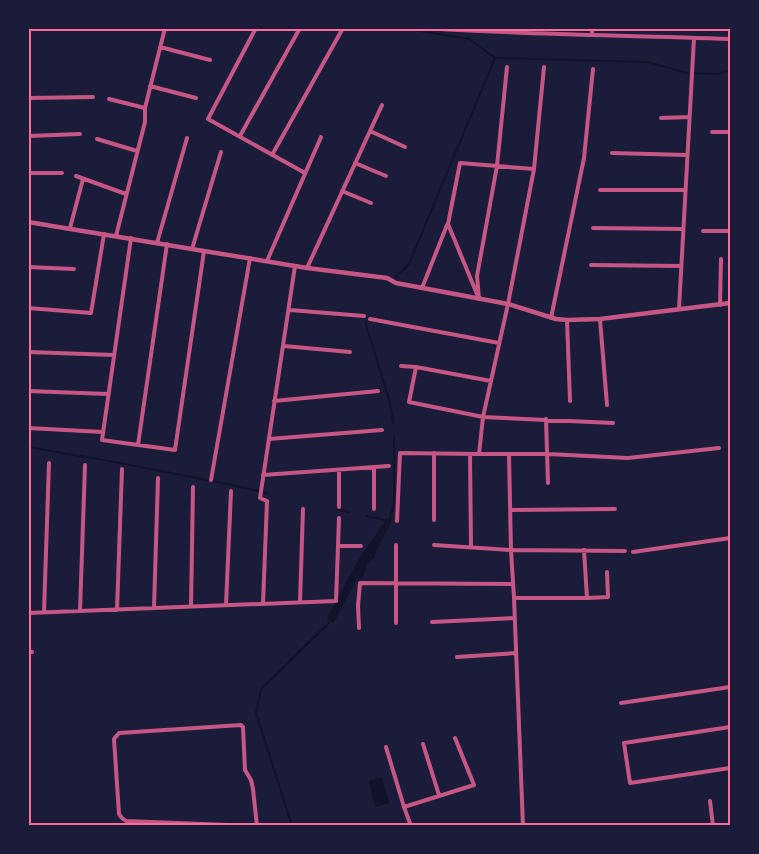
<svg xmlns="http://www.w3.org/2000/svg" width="759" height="854" viewBox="0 0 759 854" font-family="Mulish,sans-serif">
	<rect width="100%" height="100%" fill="#1b1b3a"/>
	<!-- water -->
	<path fill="#12122b" d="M385 521 391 522 375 554V557L367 564 363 578 357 579 333 624 327 618 359 559Z
		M382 777 389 803 375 807 369 781Z"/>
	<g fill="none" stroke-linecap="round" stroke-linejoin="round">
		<!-- stream -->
		<path stroke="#12122b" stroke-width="2" d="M497 58 648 62 687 73
			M694 73 717 74 730 70
			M395 278 409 264 495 58 469 39 402 28
			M366 322V325L390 403 393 423
			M28 447 115 462 228 484 267 493
			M337 509 349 512
			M366 516 390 521
			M389 522 394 504V436
			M292 826 256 713 261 689 329 623 331 620"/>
		<!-- minor -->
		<path stroke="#c65784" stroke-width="4" d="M256 28 208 119 305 173
			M426 28C527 35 629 35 730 39
			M592 35V28
			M160 47 210 60
			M544 67 534 169 508 304 483 417 479 454H548L628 458 719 448
			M150 86 196 98
			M28 98 93 97
			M109 99 145 108
			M661 118 689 117
			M370 131 405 147
			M712 132H730
			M28 136 80 134
			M240 136 300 28
			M97 139 137 151
			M612 153 687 155
			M272 155 343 28
			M355 163 386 176
			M28 173H62
			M76 176 126 194
			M600 190H685
			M342 191 371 203
			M70 228 83 179
			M593 228 683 229
			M703 231H730
			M116 236 145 122V108L165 28
			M131 238 102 440 175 450 204 251
			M157 243 187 138
			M192 249 221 152
			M267 261 321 137
			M591 265 681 266
			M28 267 74 269
			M307 268 382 105
			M422 288 447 225
			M477 294 448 224 460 163 534 169
			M479 299 477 276 497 166 507 67
			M720 305 721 259
			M28 308 91 313 104 234
			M679 309 694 38
			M290 310 364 316
			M551 318 584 158 593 69
			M370 319 499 343
			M600 319 607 405
			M567 320 570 401
			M284 346 350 352
			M28 352 114 355
			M401 366 416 367
			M491 381 416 367 409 402 483 417 613 423
			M28 391 108 394
			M274 401 378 391
			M546 419 548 483
			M28 428 103 432
			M269 439 382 430
			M138 445 167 244
			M470 454 471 547
			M509 455 511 550 514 598 523 826
			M374 467V509
			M339 470V507
			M263 475 389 466
			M211 480 250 258
			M511 510 615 509
			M434 520V453
			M397 521 400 453 478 454
			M434 545 511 550 625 551
			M338 546H361
			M584 550 587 598 608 597 607 572
			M633 552 730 538
			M514 598H587
			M300 602 303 509
			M263 604 267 501 260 498 295 266
			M226 605 231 491
			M191 607 193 487
			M154 608 158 478
			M117 610 122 469
			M80 611 85 465
			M44 612 49 463
			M28 613 336 601 339 518
			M432 622 515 618
			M396 623V545
			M359 628 358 606 360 583 513 584
			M28 651 32 652
			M457 657 516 653
			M621 703 730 687
			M730 727 624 743 630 783 730 768
			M423 744 439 795
			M386 747 404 807
			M710 801 713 826
			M253 826 126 821 122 818 119 814 114 739 119 733 241 725 243 727 245 770 251 780 253 789 257 826
			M411 826 404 807 474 785 455 738"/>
		<!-- tertiary -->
		<path stroke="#c65784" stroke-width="4.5" d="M28 222 307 268 387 278 396 283 508 304 556 319 567 320 600 319 730 303"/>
	</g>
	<!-- border -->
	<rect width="759" height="854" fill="none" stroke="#1b1b3a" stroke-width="60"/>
	<rect x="30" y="30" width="699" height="794" fill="none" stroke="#ff6b9d" stroke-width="2"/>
</svg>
